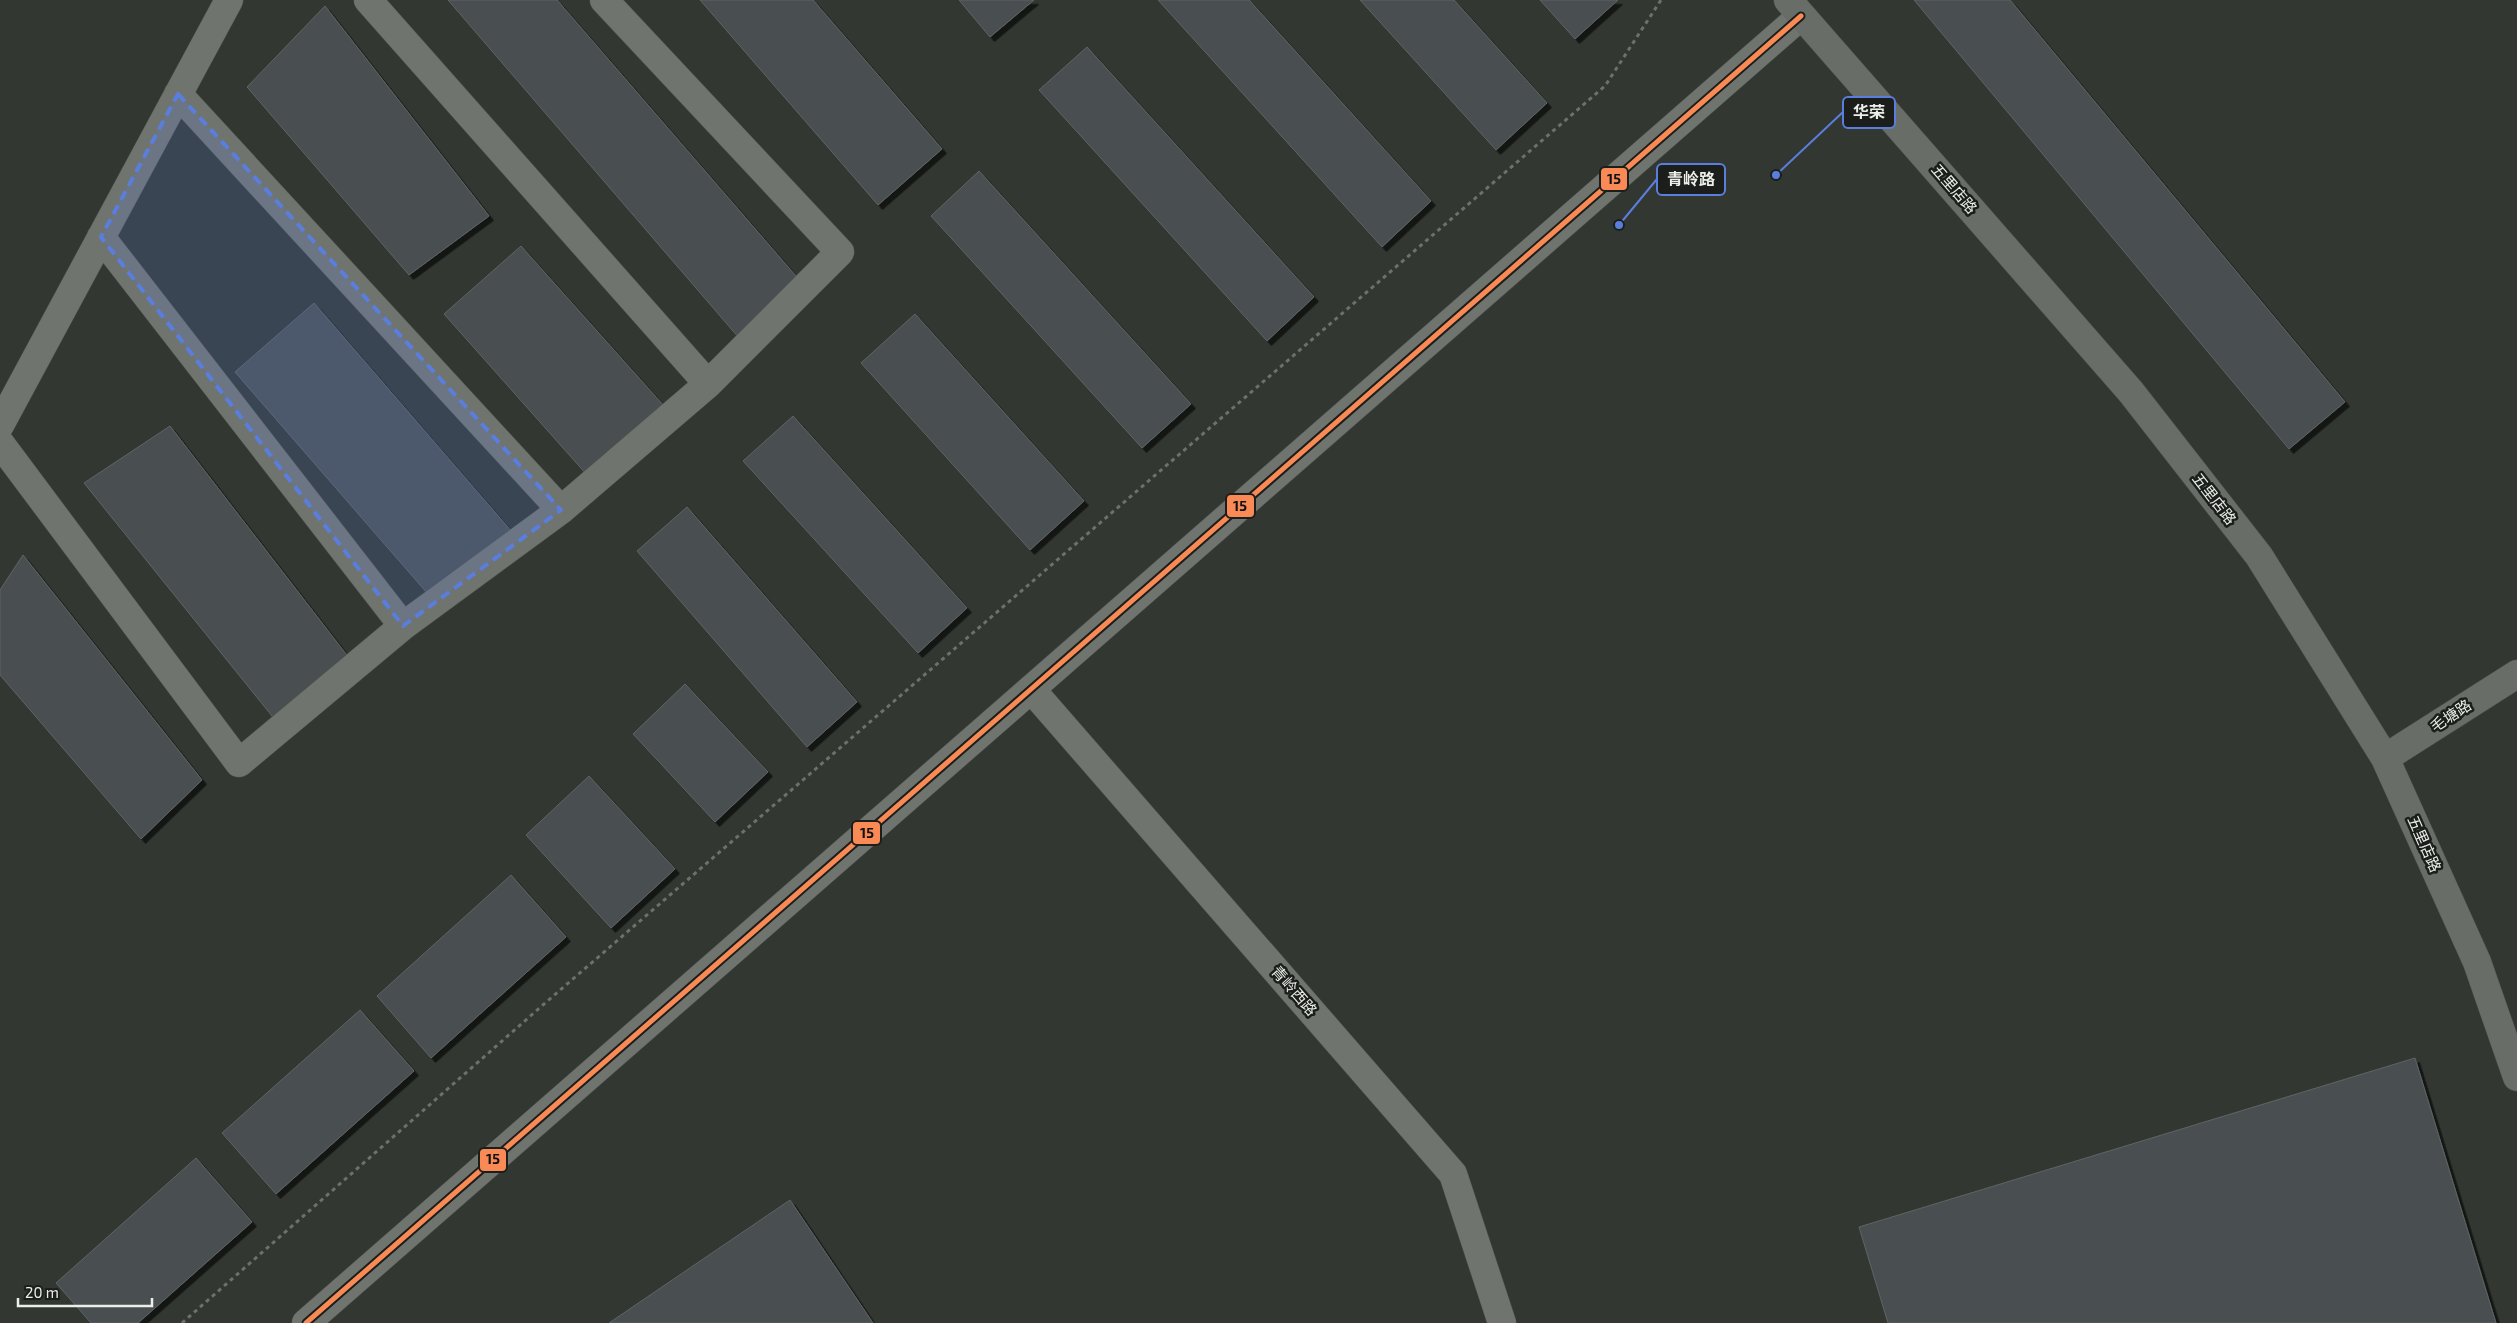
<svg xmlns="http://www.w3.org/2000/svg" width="2517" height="1323" viewBox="0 0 2517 1323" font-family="'Exo 2','Noto Sans SC',sans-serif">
	<defs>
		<filter id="shadow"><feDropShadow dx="4.5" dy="4.5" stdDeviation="0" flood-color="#0009"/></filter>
	</defs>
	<rect width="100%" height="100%" fill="#323731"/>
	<!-- building -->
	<path fill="#494f51" stroke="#606464" filter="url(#shadow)" d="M448 0H557L802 283 739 338Z
		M700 0H813L942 149 878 205Z
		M959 0H1034L990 37Z
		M1158 0H1249L1431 201 1382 247Z
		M1360 0H1454L1547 103 1496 150Z
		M1540 0H1618L1575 39Z
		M1914 0H2010L2345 402 2289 449Z
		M325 6 489 216 409 275 247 87Z
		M1087 47 1314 297 1267 341 1039 90Z
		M979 171 1191 404 1142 448 931 216Z
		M521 246 664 406 587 475 444 314Z
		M314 303 512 532 434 601 235 372Z
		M915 314 1084 501 1030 550 861 363Z
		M793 416 967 608 918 653 743 461Z
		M170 426 353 663 276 721 84 483Z
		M687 507 857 702 807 747 637 551Z
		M23 555 202 780 141 839 0 675V590Z
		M685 684 768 772 715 822 633 734Z
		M589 776 675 869 611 928 526 835Z
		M511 875 566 937 431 1058 377 996Z
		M360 1010 414 1071 276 1194 222 1133Z
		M2415 1058 2496 1323H1888L1859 1227Z
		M196 1158 252 1222 138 1323H91L56 1283Z
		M790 1200 873 1323H609Z"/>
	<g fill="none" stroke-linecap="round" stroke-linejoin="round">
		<defs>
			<path id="street" d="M368 0 708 384
				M178 94 561 510
				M101 237 403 626
				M0 425 229 0
				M0 443 239 763 403 626 561 510 708 384 840 252 604 0
				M1031 689 1453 1174 1502 1323
				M306 1323 1801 16"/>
			<path id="secondary" d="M1788 0 2131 392 2259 556 2385 758 2477 962 2517 1077
				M2385 758 2517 674"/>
		</defs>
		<!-- street casing -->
		<use href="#street" stroke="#50544f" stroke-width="29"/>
		<!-- secondary casing -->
		<use href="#secondary" stroke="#50544f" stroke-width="29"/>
		<!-- path -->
		<path stroke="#6d706c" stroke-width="3" stroke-dasharray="4 4" stroke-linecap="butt" d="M182 1323 544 1004 1605 86 1661 0"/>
		<!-- street -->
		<use href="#street" stroke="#70746f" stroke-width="28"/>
		<!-- secondary -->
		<use href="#secondary" stroke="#686d68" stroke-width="28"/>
		<defs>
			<path id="bus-1" d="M306 1323 1801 16"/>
		</defs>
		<!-- bus-1 casing -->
		<use href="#bus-1" stroke="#1b1e1a" stroke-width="9"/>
		<!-- bus-1 -->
		<use href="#bus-1" stroke="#f98a56" stroke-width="5"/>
	</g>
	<!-- marked area -->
	<path fill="#5a7edd" fill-opacity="0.2" stroke="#5a7edd" stroke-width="4" stroke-dasharray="10 6" stroke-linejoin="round" d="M178 94 561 510 403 626 101 237Z"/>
	<g text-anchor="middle" stroke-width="5" stroke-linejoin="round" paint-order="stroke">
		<!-- street labels -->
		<g font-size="15" fill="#eaefe9" stroke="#1b1e1a">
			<text transform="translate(1954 189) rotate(49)" y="5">五里店路</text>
			<text transform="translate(2214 499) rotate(52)" y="5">五里店路</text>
			<text transform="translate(2451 716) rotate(-33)" y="5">毛塘路</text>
			<text transform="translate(2424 844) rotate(66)" y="5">五里店路</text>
			<text transform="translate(1294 991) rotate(49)" y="5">青岭西路</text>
		</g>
	</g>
	<!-- callouts -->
	<path fill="none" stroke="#5a7edd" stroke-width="2" d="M1776 175L1843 112M1619 225L1657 179"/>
	<g fill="#5a7edd" stroke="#1b1e1a" stroke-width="2">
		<circle cx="1776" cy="175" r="5"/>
		<circle cx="1619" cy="225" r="5"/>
	</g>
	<g fill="#1b1e1a" stroke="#5a7edd" stroke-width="2">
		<rect x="1843" y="97" width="52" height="31" rx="5"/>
		<rect x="1657" y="164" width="68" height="31" rx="5"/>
	</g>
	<g font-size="16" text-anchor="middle" font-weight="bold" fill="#eaefe9">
		<text x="1869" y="118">华荣</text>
		<text x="1691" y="185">青岭路</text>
	</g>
	<g stroke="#1b1e1a" stroke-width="2">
		<rect x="1600" y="167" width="28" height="24" rx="5" fill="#f98a56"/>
		<rect x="1226" y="494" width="29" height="24" rx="5" fill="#f98a56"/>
		<rect x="852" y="821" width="29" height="24" rx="5" fill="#f98a56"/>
		<rect x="479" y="1148" width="28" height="24" rx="5" fill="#f98a56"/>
	</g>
	<g font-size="14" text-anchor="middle" font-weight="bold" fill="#111">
		<text x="1614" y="184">15</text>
		<text x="1240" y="511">15</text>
		<text x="867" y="838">15</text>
		<text x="493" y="1164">15</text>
	</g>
	<!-- scale -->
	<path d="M18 1298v8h134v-8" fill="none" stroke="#eaefe9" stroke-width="2.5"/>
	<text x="25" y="1298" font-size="15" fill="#eaefe9" stroke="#1b1e1a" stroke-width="4" paint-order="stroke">20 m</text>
</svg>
